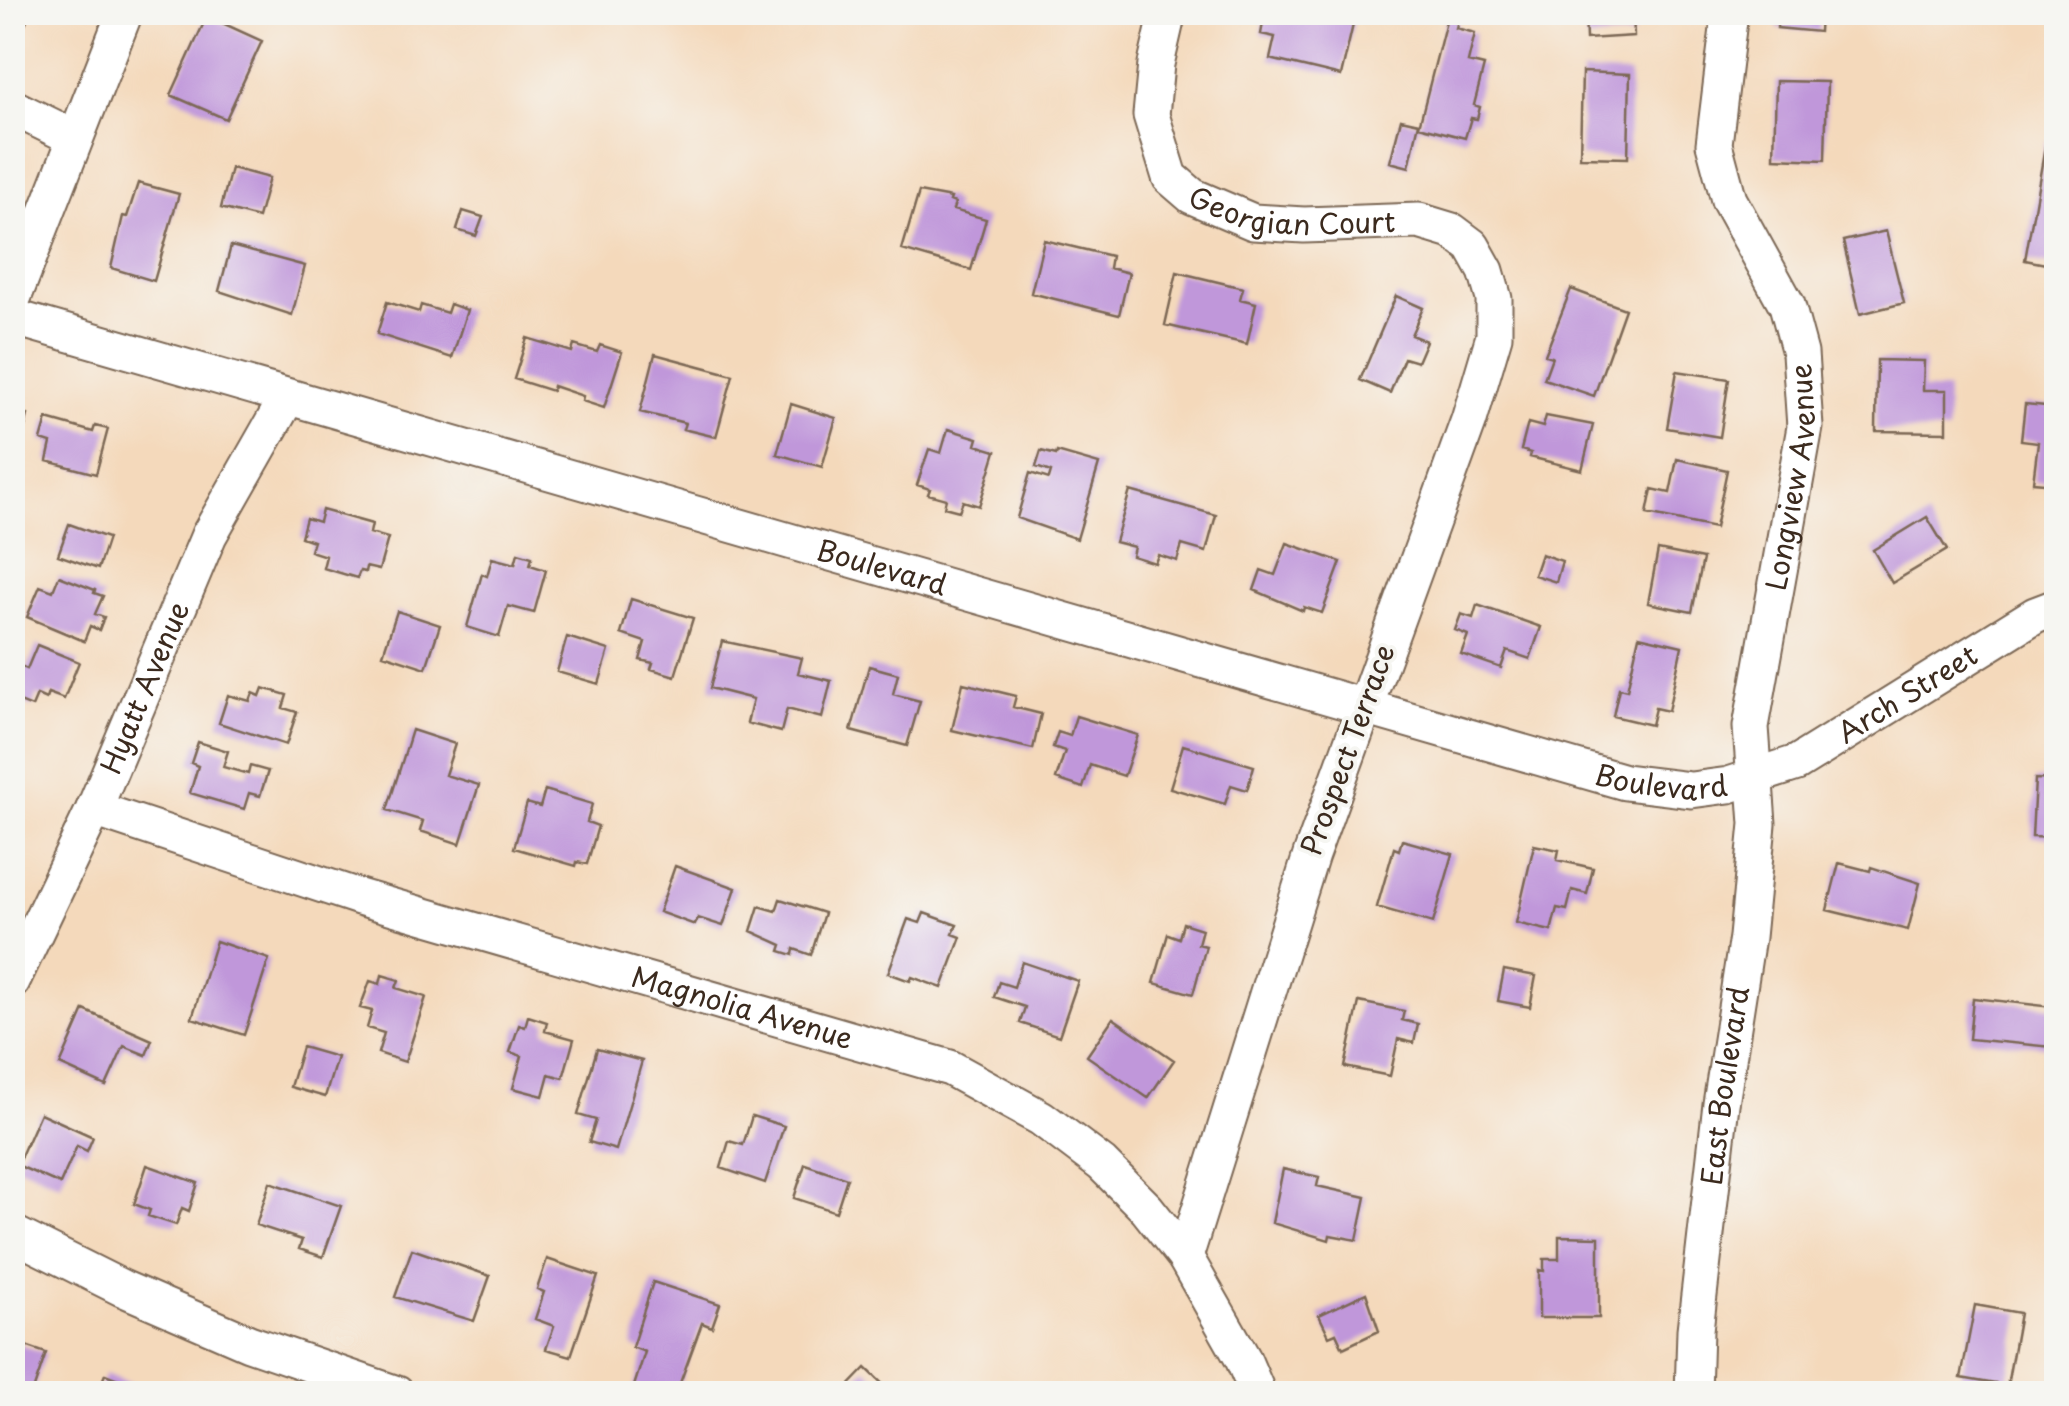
<svg xmlns="http://www.w3.org/2000/svg" width="2069" height="1406" viewBox="0 0 2069 1406" font-family="'Playpen Sans',sans-serif">
	<rect width="100%" height="100%" fill="#f6f6f2"/>
	<filter id="ink" filterUnits="userSpaceOnUse"><feTurbulence type="fractalNoise" baseFrequency=".01" numOctaves="2"/><feDisplacementMap in="SourceGraphic" scale="20" xChannelSelector="R" yChannelSelector="G"/><feConvolveMatrix kernelMatrix="1 2 1 2 8 2 1 2 1" color-interpolation-filters="sRGB"/></filter>
	<filter id="wash" filterUnits="userSpaceOnUse"><feTurbulence type="fractalNoise" baseFrequency=".0048" numOctaves="4" result="noise"/><feDisplacementMap in="SourceGraphic" scale="40" xChannelSelector="R" yChannelSelector="G"/><feGaussianBlur stdDeviation="2.25" result="paint"/><feColorMatrix in="noise" values="0 0 0 0 0 0 0 0 0 0 0 0 0 0 0 0 0 1.4 0 .05"/><feComposite in="paint" operator="in"/></filter>
	<g filter="url(#wash)">
		<rect width="100%" height="100%" fill="#f4d9bb"/>
		<g id="blocks">
			<!-- building -->
			<path fill="#c097da" d="M12 12H31L23 28 12 22Z
				M1265 12H1341L1355 16 1341 76 1270 59 1275 37 1261 34Z
				M1585 12H1633L1634 36 1586 39Z
				M1778 12H1820L1819 32 1777 28Z
				M1448 13 1459 16 1456 28 1475 33 1468 62 1484 66 1474 105 1480 107 1477 119 1471 118 1465 138 1419 126Z
				M207 16 262 41 226 119 171 95Z
				M1582 72 1630 74 1628 158 1580 157Z
				M1776 81 1827 82 1825 160 1774 158Z
				M1401 119 1419 123 1409 167 1390 162Z
				M2046 141 2056 143V266L2025 260Z
				M231 168 269 178 258 218 221 208Z
				M138 183 179 194 154 281 111 268 123 216 127 217Z
				M919 192 951 198 950 201 955 203 953 210 986 219 971 270 902 250Z
				M463 211 483 217 476 236 457 230Z
				M1886 231 1904 303 1860 314 1843 241Z
				M1044 240 1111 256 1109 268 1129 273 1119 315 1031 293Z
				M231 246 305 266 292 315 219 291Z
				M1177 272 1243 288 1240 299 1256 303 1247 344 1165 325Z
				M1571 289 1625 309 1594 396 1544 379 1552 357 1545 355Z
				M1396 296 1423 308 1411 335 1426 341 1417 362 1404 358 1390 393 1360 380Z
				M387 302 419 312 421 305 447 313 450 304 467 310 452 358 377 334Z
				M527 338 572 352 574 345 597 352 600 345 622 352 604 408 582 401 583 396 553 386 552 391 514 379Z
				M655 354 733 375 716 437 683 429 685 423 640 412Z
				M1877 360 1924 361 1923 390H1947V432L1876 431Z
				M1677 371 1729 379 1720 437 1667 428Z
				M791 404 836 418 822 467 777 454Z
				M2025 404 2056 407V484L2033 482 2038 442 2021 440Z
				M12 410 28 415 14 467H12Z
				M1546 416 1593 425 1582 470 1530 457 1531 453 1521 450 1528 423 1543 427Z
				M47 419 93 432 95 426 108 429 96 474 47 461 51 443 41 440Z
				M948 429 978 438 976 445 996 451 979 506 963 501 959 511 944 507 946 499 928 494 930 489 917 485 929 449 941 453Z
				M1041 451 1056 455 1057 452 1099 464 1077 539 1017 518 1030 473 1049 479 1051 472 1036 467Z
				M1677 459 1727 470 1715 528 1647 514 1652 489 1670 493Z
				M1130 491 1216 515 1206 552 1182 545 1177 561 1158 555 1155 563 1132 556 1134 547 1115 542Z
				M322 510 372 524 370 533 388 538 379 570 366 567 365 572 360 571 357 578 323 568 326 556 310 551 313 541 301 537 306 518 319 522Z
				M1927 517 1947 550 1892 583 1873 550Z
				M69 524 108 538 98 569 58 555Z
				M1287 543 1341 562 1322 613 1304 607 1303 611 1254 590 1261 570 1275 575Z
				M1658 550 1703 559 1692 612 1648 603Z
				M518 553 532 557 530 565 546 570 534 613 508 606 499 637 467 627 482 574 487 576 492 558 515 564Z
				M1541 554 1562 561 1556 582 1534 575Z
				M59 576 95 590 94 593 103 596 95 614 104 617 99 630 90 626 84 641 27 617 40 586 53 591Z
				M631 599 693 618 675 676 651 669 653 663 640 660 645 642 621 634Z
				M1477 605 1541 627 1530 659 1507 651 1501 668 1461 654 1468 635 1455 630 1461 614 1473 618Z
				M397 611 440 625 426 668 383 654Z
				M1639 636 1682 646 1668 711 1655 708 1651 725 1613 716 1619 688 1627 690Z
				M567 637 609 650 599 684 557 672Z
				M722 641 802 658 798 673 831 681 822 718 787 709 781 732 747 723 753 699 710 688Z
				M37 645 79 662 64 699 48 693 46 699 37 695 32 707 12 699V678L18 665 27 669Z
				M869 666 898 674 893 694 920 701 907 746 851 731Z
				M963 683 1016 696 1013 707 1041 714 1033 749 952 730Z
				M263 688 287 695 283 708 297 712 286 745 219 723 228 695 250 701 253 693 260 696Z
				M1076 716 1138 735 1124 776 1090 765 1083 788 1056 779 1065 751 1053 747 1058 732 1070 736Z
				M412 730 455 744 445 775 479 785 460 844 420 831 423 821 387 810Z
				M198 742 228 751 223 767 248 774 250 766 268 771 260 796 249 793 244 809 190 793 198 766 191 763Z
				M1183 745 1254 766 1247 790 1231 785 1225 804 1170 788Z
				M2035 779 2056 780V838L2032 837Z
				M545 790 592 804 587 822 598 826 587 864 577 862 576 866 514 848 527 803 540 807Z
				M1402 840 1453 854 1433 923 1377 907 1394 848 1399 850Z
				M1534 845 1559 850 1557 860 1593 868 1587 894 1572 890 1567 910 1557 908 1551 931 1516 923Z
				M1839 863 1870 871 1871 867 1920 883 1908 930 1827 910Z
				M675 866 736 888 723 926 698 918 695 925 659 912Z
				M780 899 824 913 811 955 794 949 793 955 780 951 782 945 751 931 759 906 776 911Z
				M924 913 957 925 953 934 961 937 942 988 912 977 910 981 888 973 908 919 920 923Z
				M1183 923 1202 929 1198 944 1206 946 1193 994 1154 983 1168 934 1179 938Z
				M216 941 269 959 244 1035 192 1018Z
				M1022 962 1078 981 1059 1036 1020 1023 1025 1007 994 997 999 982 1014 987Z
				M1504 970 1536 976 1530 1007 1498 1001Z
				M382 975 399 980 396 988 426 997 405 1062 378 1053 384 1033 367 1028 372 1011 360 1008 370 981 380 984Z
				M1973 998 2053 1007 2052 1014 2056 1015V1039H2053L2052 1047 1969 1039Z
				M1359 1002 1404 1011 1402 1020 1418 1024 1414 1043 1398 1039 1390 1076 1345 1067Z
				M84 1010 152 1040 146 1055 124 1046 106 1086 60 1065Z
				M528 1016 547 1022 545 1031 574 1039 563 1078 549 1074 543 1096 513 1088 522 1056 510 1052 519 1025 525 1027Z
				M1113 1018 1174 1060 1148 1098 1087 1056Z
				M302 1047 337 1057 325 1097 290 1087Z
				M597 1049 642 1061 616 1150 589 1142 596 1120 578 1115Z
				M40 1113 93 1137 87 1151 77 1146 60 1184 17 1165Z
				M752 1116 784 1126 765 1183 721 1168 729 1141 743 1145Z
				M805 1164 847 1178 836 1212 794 1198Z
				M147 1165 198 1183 189 1211 182 1208 176 1225 148 1216 150 1210 134 1204Z
				M1283 1169 1319 1177 1317 1186 1366 1197 1357 1240 1330 1235 1329 1240 1272 1223Z
				M270 1182 341 1206 323 1257 299 1249 302 1240 256 1225Z
				M1559 1236 1599 1237V1318H1539V1270L1544 1271V1259H1559Z
				M412 1249 490 1276 474 1321 395 1297Z
				M547 1259 598 1276 571 1356 546 1349 554 1326 535 1319 544 1292 537 1289Z
				M653 1282 720 1304 712 1327 702 1323 676 1394H657L634 1386 645 1352 632 1347Z
				M1366 1293 1379 1331 1343 1348 1336 1333 1329 1336 1319 1315Z
				M1975 1305 2020 1313 2007 1386 1961 1378Z
				M12 1334 19 1337 17 1343 46 1353 32 1394 12 1389Z
				M866 1368 893 1394H841Z
				M105 1374 155 1393V1394H97Z"/>
		</g>
	</g>
	<g filter="url(#ink)">
		<use href="#blocks" fill-opacity="0" stroke="#7c6755" stroke-width="2.5"/>
		<g fill="none" stroke-linecap="round" stroke-linejoin="round">
			<defs>
				<g id="minor">
					<path id="s1" d="M1168 12 1156 64 1151 115 1170 177 1192 196 1253 222 1304 225 1419 221 1452 231 1472 246 1486 271 1494 299V336L1469 420 1311 855 1185 1257"/>
					<path d="M12 107 75 138"/>
					<path d="M12 301 125 12"/>
					<path id="s2" d="M12 317 1625 782 1691 790 1729 785 1797 763 2035 615 2056 607"/>
					<path id="s3" d="M94 809 359 897 950 1068 1041 1118 1102 1164 1147 1209 1185 1257 1243 1359 1258 1394"/>
					<path id="s4" d="M12 981 94 809 209 535 287 398"/>
					<path d="M12 1233 122 1288 249 1343 397 1394"/>
					<path id="s5" d="M1693 1394 1695 1330 1721 1104 1747 937 1758 824 1751 727 1805 427 1800 353 1787 305 1729 200 1714 144 1730 12"/>
				</g>
			</defs>
			<!-- minor casing -->
			<use href="#minor" stroke="#7c6755" stroke-width="39"/>
			<!-- minor -->
			<use href="#minor" stroke="#fff" stroke-width="35"/>
		</g>
	</g>
	<g text-anchor="middle" stroke-width="8" stroke-linejoin="round" paint-order="stroke">
		<!-- street labels -->
		<g font-size="28" fill="#3b2a1e" stroke="#f6f6f2">
			<text dy="10" stroke="none"><textPath href="#s1" startOffset="302">Georgian Court</textPath></text>
			<text dy="10" stroke="none"><textPath href="#s5" startOffset="925">Longview Avenue</textPath></text>
			<text dy="10" stroke="none"><textPath href="#s2" startOffset="905">Boulevard</textPath></text>
			<text dy="10" stroke="none"><textPath href="#s4" startOffset="322">Hyatt Avenue</textPath></text>
			<text dy="10" stroke="none"><textPath href="#s2" startOffset="1985">Arch Street</textPath></text>
			<text transform="translate(1348 750) rotate(-70)" y="10">Prospect Terrace</text>
			<text dy="10" stroke="none"><textPath href="#s2" startOffset="1715">Boulevard</textPath></text>
			<text dy="10" stroke="none"><textPath href="#s3" startOffset="678">Magnolia Avenue</textPath></text>
			<text dy="10" stroke="none"><textPath href="#s5" startOffset="310">East Boulevard</textPath></text>
		</g>
	</g>
	<!-- margin -->
	<rect width="2069" height="1406" fill="none" stroke="#f6f6f2" stroke-width="50"/>
</svg>
